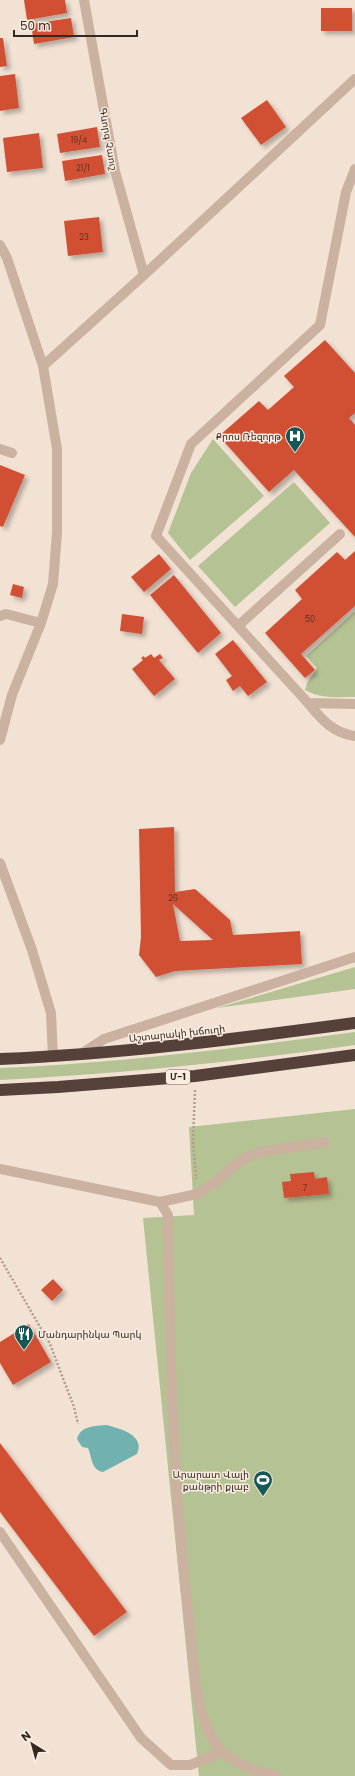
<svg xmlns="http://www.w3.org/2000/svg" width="355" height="1776" viewBox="0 0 355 1776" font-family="Poppins,'Noto Sans Armenian',sans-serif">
	<defs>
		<filter id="shadow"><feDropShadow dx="3.5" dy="3.5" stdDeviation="2" flood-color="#0004"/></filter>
	</defs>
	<rect width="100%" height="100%" fill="#f2e2d4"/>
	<!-- green -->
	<path fill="#b5c293" d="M213 439 264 496 190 560 168 533 191 473Z
		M294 482 330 523 235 607 198 566Z
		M355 611V697C337 697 321 699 305 690L307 683 317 668 306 656Z
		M355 967V989L217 1008Z
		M355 1032V1045C237 1062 119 1074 0 1080V1068C119 1063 237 1048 355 1032Z
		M355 1109V1776H199L143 1218 194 1215 189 1127Z"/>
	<!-- water -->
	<path fill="#71b2b1" d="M106 1425C119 1428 146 1435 137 1454L103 1472C91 1470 92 1457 88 1448L82 1447 77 1439C80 1426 95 1426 106 1425Z"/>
	<!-- building -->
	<path fill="#d15033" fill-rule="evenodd" filter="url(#shadow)" d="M24 0H65L67 13 27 20Z
		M321 8H352V31H321Z
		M71 18 74 37 34 44 31 24Z
		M0 38H3L7 66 0 67Z
		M15 74 19 108 0 111V76Z
		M267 100 286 127 261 145 241 118Z
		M97 127 100 147 60 153 57 134Z
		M39 133 43 168 7 172 3 138Z
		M102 155 105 174 65 181 62 161Z
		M99 217 103 252 68 256 64 221Z
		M325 340 355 373V413L349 418 355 425V537L294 470 269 492 219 436 259 401 268 410 294 387 284 376Z
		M0 465 25 475 3 527 0 526Z
		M355 551V606L301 654 315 670 305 678 265 633 302 599 295 590 337 552 345 560Z
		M159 554 171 569 144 592 131 577Z
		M174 575 221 633 198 653 150 595Z
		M13 584 24 587 22 598 10 595Z
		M122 614 144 617 142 634 120 631Z
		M233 640 267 682 248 696 240 686 233 691 226 680 232 676 215 654Z
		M151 654 154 658 160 654 163 658 159 660 175 679 154 696 132 669 143 660 141 658 144 656 145 658Z
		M174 827 175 892 195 889 230 920 233 935 300 931 302 964 175 971 156 977 139 955 141 937 139 829ZM173 904 213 940 180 941Z
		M314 1172 315 1179 327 1177 329 1194 284 1198 282 1182 291 1181 290 1174Z
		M53 1279 63 1290 52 1301 41 1290Z
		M29 1324 51 1362 13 1385 0 1363V1342Z
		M0 1443 127 1612 94 1636 0 1512Z"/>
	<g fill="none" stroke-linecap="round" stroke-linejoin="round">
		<!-- path -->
		<path stroke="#b79a8a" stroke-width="2.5" stroke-dasharray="2 2" stroke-linecap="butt" d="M195 1090 193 1141 196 1179
			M0 1258 50 1344 74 1407 78 1424"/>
		<!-- minor -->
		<path stroke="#cbb19f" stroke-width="10" d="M84 0 115 171 144 275
			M355 169 346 192 320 325 191 444 156 536 308 703 355 704
			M0 245 7 258 43 366 57 449V533L53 584 41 623 12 695 0 740
			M43 366 144 275 355 79
			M0 449 12 453
			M0 616 6 614 41 623
			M238 626 340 534
			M308 703C322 720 333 733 355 736
			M0 863 32 950 51 1013 53 1057
			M81 1054 104 1039 355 957
			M0 1169 160 1202 197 1194 215 1183 230 1169 245 1158 261 1152 325 1142
			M160 1202 168 1215C170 1350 172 1484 189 1618 194 1658 192 1697 210 1734 222 1760 251 1771 277 1776
			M0 1532 141 1738 171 1765H190L222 1752"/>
		<!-- highway -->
		<path stroke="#56413a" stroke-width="12" d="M0 1059C120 1054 236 1039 355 1023
			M0 1090 58 1087 195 1076 355 1055"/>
	</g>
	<!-- icons -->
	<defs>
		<symbol id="hospital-pin" viewBox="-11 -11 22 30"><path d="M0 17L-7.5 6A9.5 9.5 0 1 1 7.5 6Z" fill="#165858" stroke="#faede0"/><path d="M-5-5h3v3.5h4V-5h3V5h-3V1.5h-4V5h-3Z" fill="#fff"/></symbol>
		<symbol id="restaurant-pin" viewBox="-11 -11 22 30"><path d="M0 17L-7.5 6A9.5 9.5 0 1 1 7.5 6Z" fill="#165858" stroke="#faede0"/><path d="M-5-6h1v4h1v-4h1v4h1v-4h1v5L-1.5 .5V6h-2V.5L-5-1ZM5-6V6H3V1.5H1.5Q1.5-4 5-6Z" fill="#fff"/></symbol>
		<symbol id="stadium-pin" viewBox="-11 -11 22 30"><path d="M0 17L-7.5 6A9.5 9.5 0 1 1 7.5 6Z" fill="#165858" stroke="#faede0"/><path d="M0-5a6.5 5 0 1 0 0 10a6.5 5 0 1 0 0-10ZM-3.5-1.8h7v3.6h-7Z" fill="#fff"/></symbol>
	</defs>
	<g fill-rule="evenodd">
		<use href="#hospital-pin" x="284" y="425" width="22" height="30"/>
		<use href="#restaurant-pin" x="13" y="1323" width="22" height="30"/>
		<use href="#stadium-pin" x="252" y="1469" width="22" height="30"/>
	</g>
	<g text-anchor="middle" stroke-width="3" stroke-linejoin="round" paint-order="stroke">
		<!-- number labels -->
		<g font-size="8" fill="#5b3227">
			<text x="79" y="143">19/4</text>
			<text x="83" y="171">21/1</text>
			<text x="84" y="240">23</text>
			<text x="310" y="622">50</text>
			<text x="173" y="901">26</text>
			<text x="305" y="1191">7</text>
		</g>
		<!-- shield labels -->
		<rect fill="#faede0" stroke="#6f635c" stroke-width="1" x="166" y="1070" width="24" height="14" rx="3"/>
		<g font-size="9" font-weight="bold" fill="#342823">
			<text x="178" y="1080">Մ-1</text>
		</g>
		<!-- street labels -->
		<g font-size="10" fill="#342823" stroke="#faede0">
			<text transform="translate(109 139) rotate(80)" y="4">Գևորգ Չաուշ</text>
			<text transform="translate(177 1033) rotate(-6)" y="4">Աշտարակի խճուղի</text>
		</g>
		<!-- poi labels -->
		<g font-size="10" fill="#342823" stroke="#faede0" text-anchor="end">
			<text x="281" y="440">Քրոս Ռեզորթ</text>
			<text x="38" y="1338" text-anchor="start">Մանդարինկա Պարկ</text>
			<text x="249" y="1478">Արարատ Վալի<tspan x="249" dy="12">քանթրի քլաբ</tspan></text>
		</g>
	</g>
	<!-- north arrow -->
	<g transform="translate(32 1744) rotate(323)" stroke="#faede0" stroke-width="3" paint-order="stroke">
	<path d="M0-3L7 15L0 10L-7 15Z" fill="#342823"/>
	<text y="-6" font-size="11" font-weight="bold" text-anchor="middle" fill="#342823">N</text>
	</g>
	<!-- scale -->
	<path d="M14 30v6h123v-6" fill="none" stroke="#342823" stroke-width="2"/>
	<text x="20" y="30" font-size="12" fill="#342823" stroke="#faede0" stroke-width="3" paint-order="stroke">50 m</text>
</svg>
